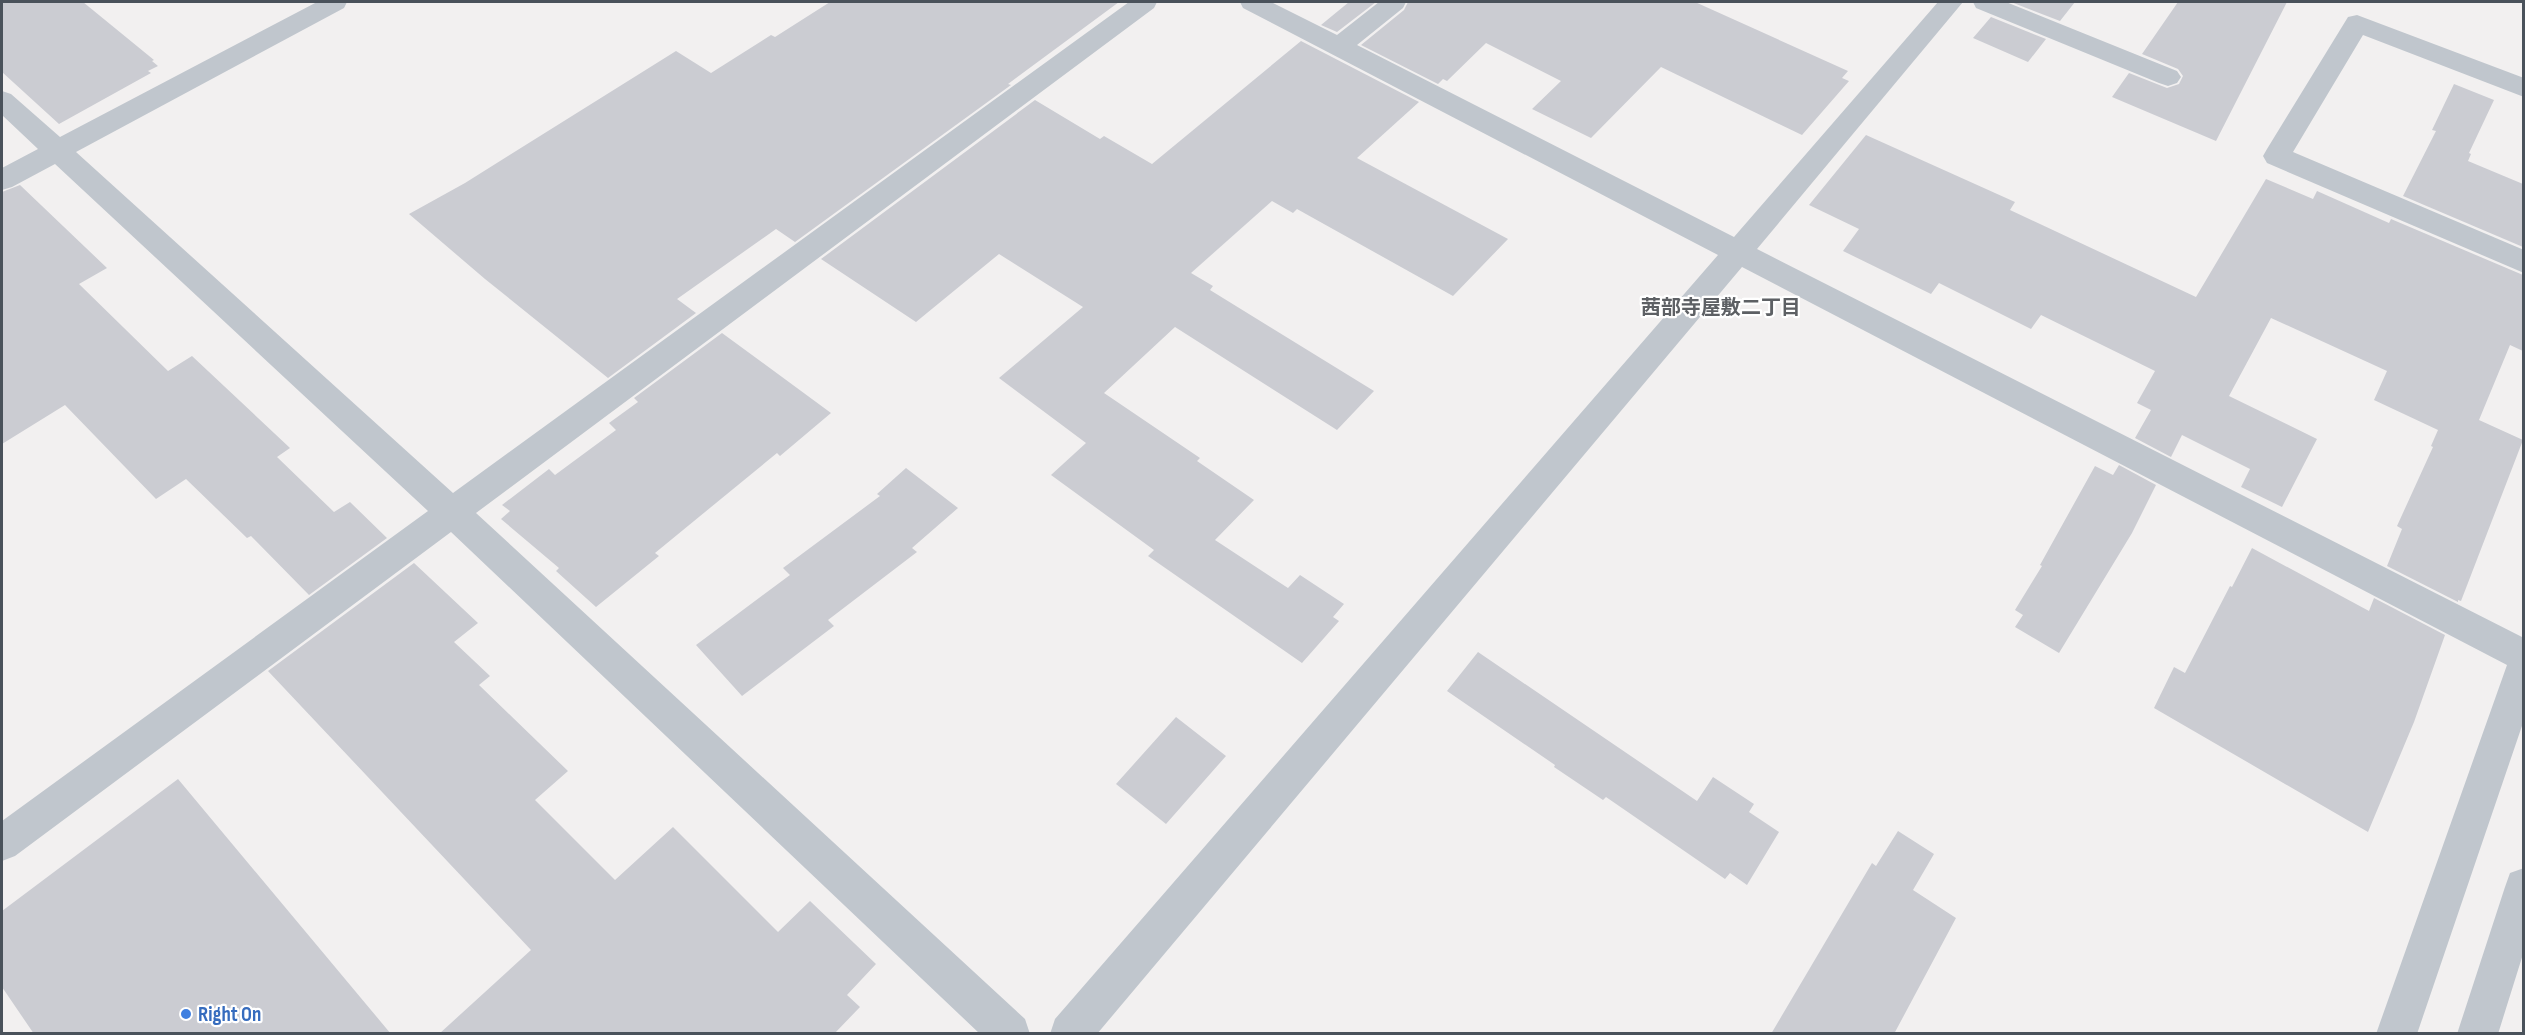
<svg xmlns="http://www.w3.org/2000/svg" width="2525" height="1035" viewBox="0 0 2525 1035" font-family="'Sofia Sans Condensed','Noto Sans JP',sans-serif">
	<rect width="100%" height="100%" fill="#f2f0f0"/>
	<!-- building -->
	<path fill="#cbccd2" d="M2 2H83L154 60 152 61 158 66 148 71 151 73 59 124 2 72Z
		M830 2H1119L1008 84 1011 85 795 242 776 229 677 299 696 313 608 378 485 279 409 214 465 183 676 51 711 73 771 35 775 37Z
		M1349 2H1376L1337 32 1321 25Z
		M1408 2H1695L1848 71 1842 78 1849 81 1802 135 1661 67 1591 138 1532 109 1561 81 1486 43 1447 81 1443 79 1438 84 1361 45 1404 10Z
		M2011 2H2075L2060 21Z
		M2178 2H2287L2216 141 2112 97 2129 73 2167 88 2179 84 2183 76 2178 69 2142 54Z
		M1991 17 2046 39 2028 62 1973 38Z
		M1301 41 1419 102 1357 158 1508 239 1453 296 1297 209 1293 213 1272 201 1191 273 1213 286 1210 290 1374 391 1337 430 1175 327 1104 393 1200 458 1197 461 1254 500 1215 540 1288 588 1300 575 1344 604 1333 617 1339 621 1302 663 1148 556 1154 550 1051 475 1086 443 999 378 1083 307 999 254 916 322 821 259 1035 100 1100 139 1104 136 1152 164Z
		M2454 84 2494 100 2469 153 2471 154 2468 161 2523 184V247L2403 196 2436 131 2432 130Z
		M1866 135 2015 202 2010 210 2196 297 2266 179 2313 199 2317 191 2389 223 2391 219 2523 275V351L2510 345 2479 420 2523 440 2461 601 2458 600V602L2387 566 2402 529 2397 526 2433 447 2431 446 2438 430 2374 400 2387 371 2271 318 2229 396 2317 439 2282 507 2241 487 2250 469 2182 435 2171 457 2135 438 2151 410 2137 403 2155 371 2041 315 2031 329 1939 283 1931 294 1843 251 1859 229 1809 205Z
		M20 185 107 268 79 284 168 371 192 356 290 448 277 457 334 512 350 502 387 538 309 595 251 536 247 538 186 479 156 499 65 405 2 444V192Z
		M722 333 831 413 780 456 777 453 655 553 659 556 596 607 556 571 559 568 501 519 510 511 502 505 549 469 555 475 616 430 609 423 638 402 634 398Z
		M2119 465 2156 485 2132 533 2059 653 2015 627 2023 615 2015 610 2042 566 2040 565 2095 466 2113 475Z
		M906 468 958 508 912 548 917 552 828 620 834 626 742 696 696 645 790 575 783 568 880 496 877 494Z
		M2252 548 2369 611 2374 598 2445 635 2414 722 2368 832 2154 708 2174 667 2185 673 2230 586 2232 587Z
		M414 563 478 623 454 642 490 676 479 685 568 771 535 800 615 880 673 827 778 932 810 901 876 964 847 995 860 1007 834 1034H439L531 950 268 671Z
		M1478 652 1697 801 1713 777 1754 804 1749 812 1779 832 1747 885 1730 873 1725 879 1606 797 1603 800 1554 767 1555 765 1447 691Z
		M1176 717 1226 756 1166 824 1116 784Z
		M178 779 391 1034H34L2 987V911Z
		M1898 831 1934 854 1913 890 1956 918 1894 1034H1771L1872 863 1876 866Z"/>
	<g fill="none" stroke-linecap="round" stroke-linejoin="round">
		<!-- minor -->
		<path fill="#c0c6cd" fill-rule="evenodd" d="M317 2H347L344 8 76 152 453 493 1129 2H1157L1154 8 476 513 1025 1019 1030 1034H980L451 532 15 856 2 861V821L428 511 55 164 12 187 2 190V168L38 149 2 115V91L11 94 60 137Z
			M1240 2H1271L1337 35 1379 2H1406L1403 8 1357 45 1734 237 1938 2H1963L1757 249 2524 638V720L2417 1034H2376L2507 665 1742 267 1097 1034H1050L1055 1019 1718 255 1243 8Z
			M1973 2H2006L2177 71 2181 77 2177 83 2168 86 2159 83 1976 8Z
			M2357 15 2524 78V97L2363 35 2293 152 2524 250V273L2267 163 2263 156 2267 149 2348 17Z
			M2524 868V951L2498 1034H2457L2505 887 2510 873Z"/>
	</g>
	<!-- markers -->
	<circle fill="#3f7fe0" stroke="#fff" stroke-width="2" cx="186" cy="1014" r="6"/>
	<g text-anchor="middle" stroke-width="4.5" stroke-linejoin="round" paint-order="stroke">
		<!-- neighbourhood labels -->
		<g font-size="20" font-weight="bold" fill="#5d6064" stroke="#fff">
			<text x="1721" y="314">茜部寺屋敷二丁目</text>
		</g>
		<!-- near-shop labels -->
		<g font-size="21" font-weight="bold" fill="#366cbe" stroke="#fff" text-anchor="start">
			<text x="198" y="1021">Right On</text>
		</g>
	</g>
	<!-- border -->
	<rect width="2525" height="1035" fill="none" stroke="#4a525b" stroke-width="6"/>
</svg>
